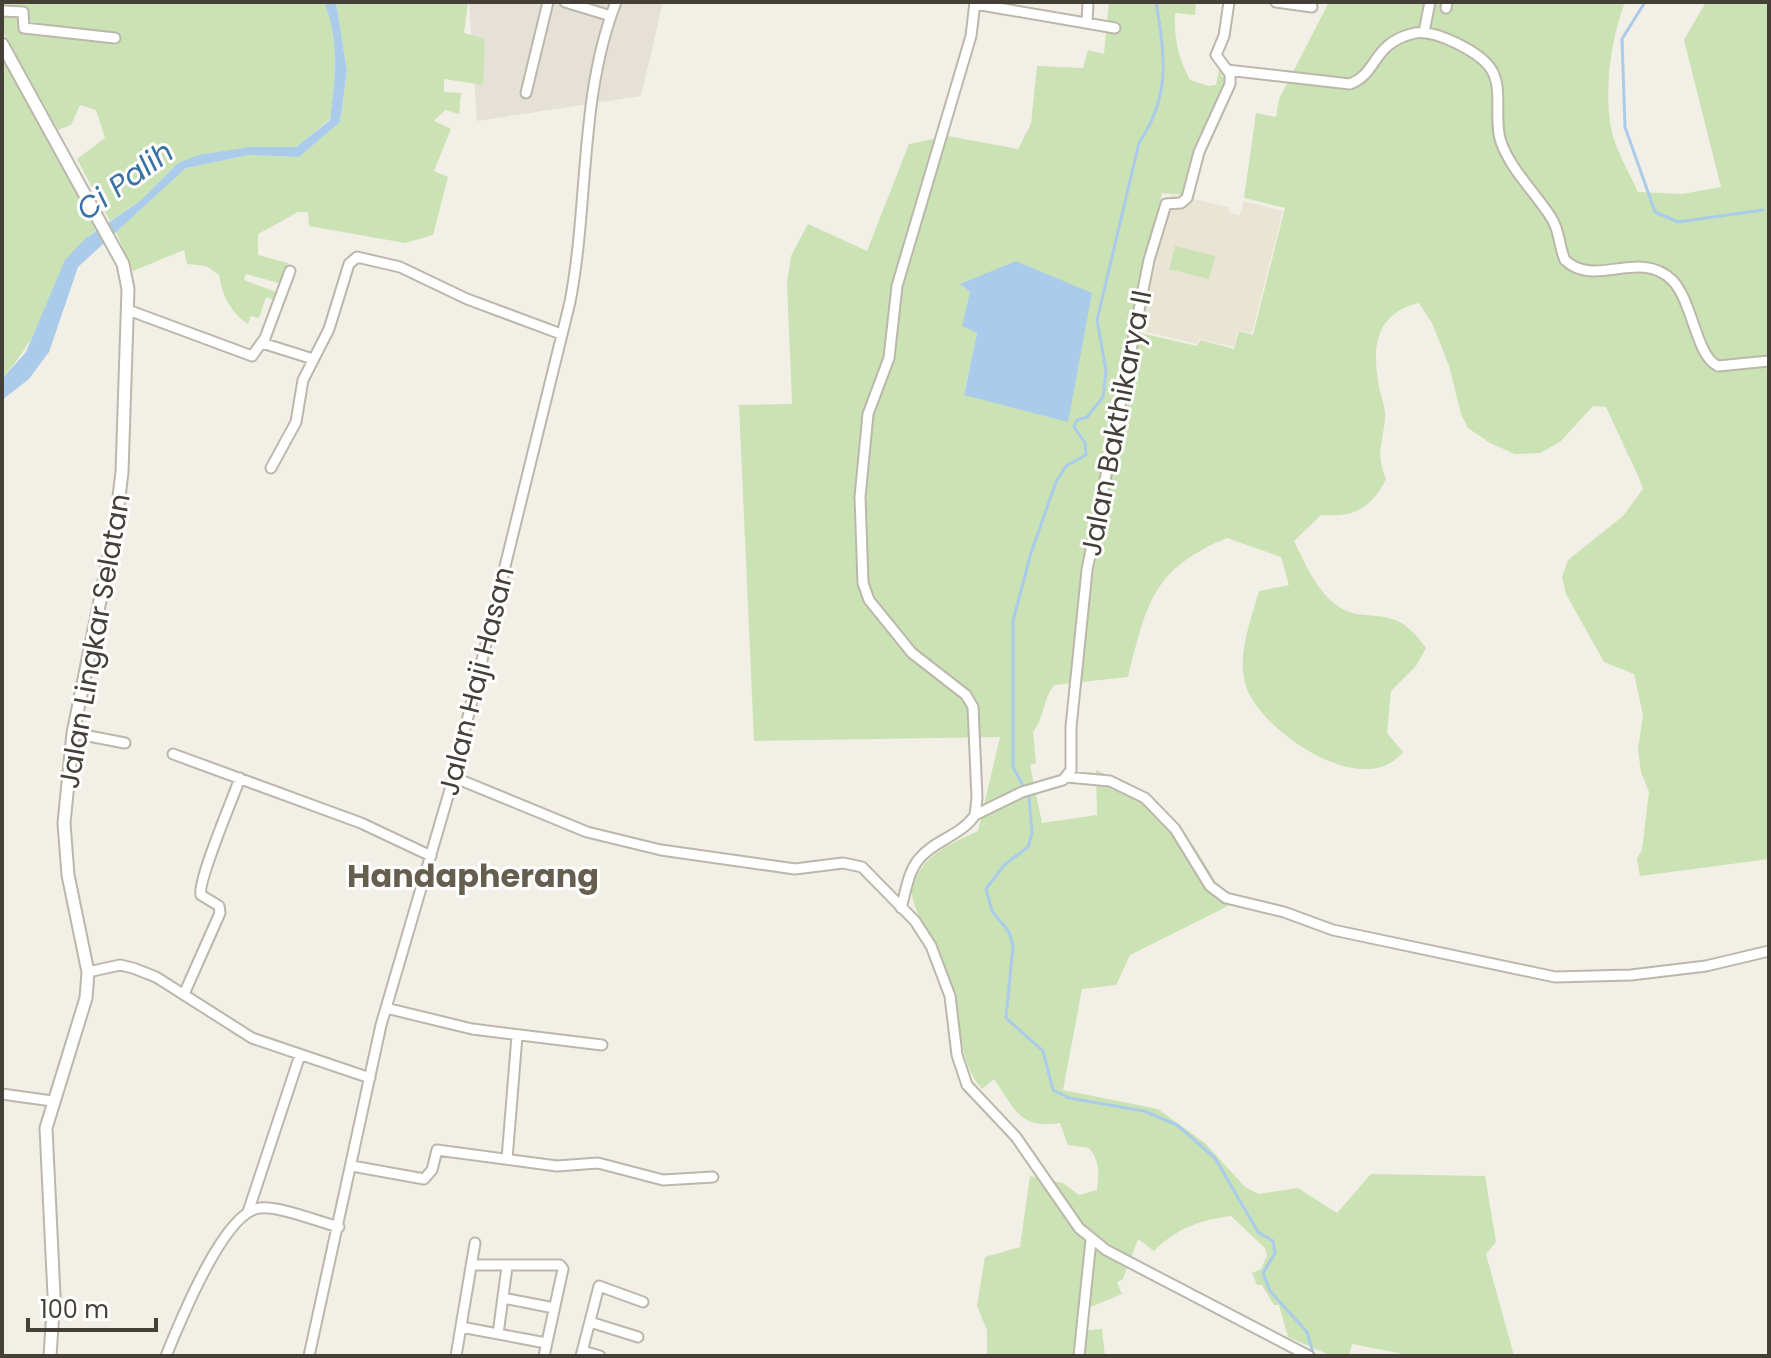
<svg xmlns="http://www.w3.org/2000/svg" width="1771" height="1358" viewBox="0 0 1771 1358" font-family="Poppins,sans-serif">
	<rect width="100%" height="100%" fill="#f2efe7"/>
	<!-- residential -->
	<path fill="#e5e1d6" d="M469 2H663L641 96 477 121Z"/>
	<!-- education -->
	<path fill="#e9e4d3" d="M1170 194 1229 207 1228 212 1239 216 1244 201 1283 211 1252 333 1238 330 1234 347 1199 339 1197 344 1139 330Z"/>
	<!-- green -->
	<path fill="#cbe2b4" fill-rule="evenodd" d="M2 2H324C340 41 335 79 330 119L296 147H250L178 163 140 201 110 221 77 159 105 138 96 110 80 105 71 125 58 130 2 30Z
		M336 2H468L464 33 485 39 483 85 444 79V92L461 93 459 114 445 110 434 121 451 129 434 171 448 177 433 235 405 243 309 226 308 212H298L258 234V255L288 263 282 284 246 274 244 280 276 292 274 300 266 297 259 318 251 316 248 324C232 313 223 299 219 275L206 266 187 264 184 250 133 271 116 232 186 168 249 155 299 157 340 122 347 71Z
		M1109 2H1196L1195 15 1175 13C1174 39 1178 57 1190 80L1209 86 1216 85 1219 70 1225 80 1197 143 1184 195 1162 193 1132 331 1197 346 1200 340 1234 349 1239 331 1253 335 1285 208 1244 198 1256 113 1276 117 1279 99 1329 2H1625C1611 39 1604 88 1611 128 1615 149 1629 172 1638 192L1682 194 1721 187 1684 40 1706 2H1769V859L1640 876 1637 859 1642 849 1649 792 1641 772 1638 749 1643 715 1634 674 1604 662 1566 594 1562 577 1568 560 1623 516 1643 489 1639 478 1606 407 1593 406 1560 442 1540 453 1515 454 1490 443 1468 428 1461 414 1449 366 1432 323 1419 303C1374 314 1372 348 1379 387 1381 397 1386 408 1385 418 1383 445 1375 452 1386 479 1370 510 1354 517 1321 515L1294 541C1305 563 1315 588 1335 604 1365 628 1393 598 1426 648L1416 666 1391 691 1387 733 1403 752C1364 801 1265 734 1247 689 1235 659 1251 620 1259 591L1289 585 1281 557 1227 538C1152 569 1147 603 1128 677L1054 685C1043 699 1044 718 1033 732L1036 763 1030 765 1042 823 1097 815 1096 770C1166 800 1194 838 1228 906L1130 955 1116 985 1082 989 1063 1090 1158 1109 1205 1143 1245 1187 1259 1194 1298 1188 1337 1213 1371 1174 1485 1176 1496 1242 1486 1254 1514 1356H1413L1352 1344 1349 1356H1332L1288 1337 1279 1305H1274L1262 1285H1257L1252 1273 1261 1269 1267 1256 1265 1248 1231 1216C1200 1220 1177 1228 1154 1251L1138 1239 1123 1279 1117 1282 1122 1294 1079 1312 1077 1331 1102 1329 1105 1356H987V1330L977 1306 985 1257 1020 1247 1030 1176 1063 1183 1079 1195 1097 1190C1099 1172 1100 1162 1089 1148L1068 1145 1060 1123C1019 1129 1015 1109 994 1079L982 1089C955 1058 963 1016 949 979 942 960 908 903 912 889 920 856 950 844 978 831L1000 737 754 741 739 405 792 404 787 283 791 256 808 224 867 251 909 144 948 136 1018 149 1031 124 1037 66 1083 68 1088 50 1104 54ZM961 285 1091 293 964 394 977 333 970 292Z
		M2 55 96 230 86 238C59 285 38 338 2 379Z
		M1175 246 1215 256 1209 279 1169 269Z"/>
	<!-- water -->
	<path fill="#aacbe9" d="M324 2H336L347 71 340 122 299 157 249 155 186 168 78 267 49 352 29 379 2 400V379L26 352 65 260 86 238 140 201 178 163 199 155 250 147H296L330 120C335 79 340 41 324 2Z
		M1016 261 1092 293 1068 422 964 395 977 333 962 326 970 292 960 284Z"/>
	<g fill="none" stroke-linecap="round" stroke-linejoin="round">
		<!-- stream -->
		<path stroke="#aacbe9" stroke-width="3" d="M1156 2C1165 57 1171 95 1139 143L1097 320 1106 371 1103 397 1087 417 1077 420 1074 427 1085 443 1086 455 1066 466 1056 482 1031 553 1013 621V767L1029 797 1032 833 1028 847 1004 865 986 889 992 911 1009 932 1013 946 1006 1018 1043 1051 1053 1090 1069 1098 1144 1111 1177 1125 1215 1158 1258 1232 1273 1241 1275 1253 1263 1273 1270 1291 1307 1332 1314 1356
			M1645 2 1622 39 1625 127 1655 212 1678 222 1763 210"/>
		<defs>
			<path id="minor" d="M565 2 611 16
				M1276 2 1312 7
				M975 4 1115 28
				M1446 8 1447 2
				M2 11 23 12 24 28 115 38
				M1087 23 1088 2
				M1424 32 1430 2
				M1227 70 1350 84C1379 73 1371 43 1415 33 1435 29 1480 52 1491 69 1504 89 1493 120 1501 142 1512 172 1536 193 1552 219 1560 232 1559 247 1565 260 1595 289 1639 248 1672 280 1693 301 1696 357 1718 366L1769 361
				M526 93 548 2
				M128 310 252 356 265 338 290 271
				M262 343 313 359
				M271 468 296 422 303 380 329 329 349 264 357 257 400 267 467 299 561 334
				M73 733 125 743
				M173 754 361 823 431 856
				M453 777 587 832 661 850 795 869 843 863 862 867 915 921 931 946 950 996 957 1055 967 1085 1016 1137 1079 1228 1106 1250 1309 1356
				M1067 777 1110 781 1145 798 1175 829 1210 886 1226 898 1284 912 1333 930 1555 977 1631 975 1706 966 1769 951
				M975 815 1022 792 1063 780 1071 770V727L1087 570 1149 260 1166 204 1181 203 1187 198 1199 152 1230 84V74L1216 55 1224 36 1229 2
				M901 908C906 891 908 872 919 859 934 840 961 836 975 815L977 798 973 707 966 695 912 653 869 600 863 583 860 497 868 414 889 358 897 286 971 36 975 2
				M88 972 120 965 133 968 156 977 252 1038 370 1078
				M184 994 220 913 219 906 201 895C197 882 233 798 240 778
				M386 1008 472 1029 602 1045
				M2 1094 52 1101
				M507 1159 517 1036
				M352 1166 424 1179 432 1170 437 1150 557 1166 598 1163 663 1180 713 1177
				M248 1212 300 1055
				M472 1265H560L563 1269 544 1356
				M503 1298 554 1308
				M590 1322 638 1337
				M461 1327 546 1343
				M498 1334 507 1267
				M583 1351 600 1356
				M166 1356C179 1324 224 1211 260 1208 280 1206 319 1222 339 1227
				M309 1356 381 1025 451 786 570 302C589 203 579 97 616 2
				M456 1356 475 1243
				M581 1356 599 1286 643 1302
				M1079 1356 1091 1240"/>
			<path id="tertiary" d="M2 44 123 264 128 289 122 472 116 522 73 733 64 823 68 875 88 972 86 998 46 1128 54 1295 50 1356"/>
		</defs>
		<!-- minor casing -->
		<use href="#minor" stroke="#bcb7ab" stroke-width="13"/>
		<!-- tertiary casing -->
		<use href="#tertiary" stroke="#bcb7ab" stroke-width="15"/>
		<!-- minor -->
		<use href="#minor" stroke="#fff" stroke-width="9"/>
		<!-- tertiary -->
		<use href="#tertiary" stroke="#fff" stroke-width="11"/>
	</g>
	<g text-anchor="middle" stroke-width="6" stroke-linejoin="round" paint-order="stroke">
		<!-- street labels -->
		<g font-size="28" fill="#444037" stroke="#fff">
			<text transform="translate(1116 423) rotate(-79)" y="10">Jalan Bakthikarya II</text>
			<text transform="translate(94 641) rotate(-80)" y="10">Jalan Lingkar Selatan</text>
			<text transform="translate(476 681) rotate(-76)" y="10">Jalan Haji Hasan</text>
		</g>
		<!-- water labels -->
		<g font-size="30" font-style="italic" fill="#3b72a5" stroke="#fff">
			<text transform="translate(125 181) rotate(-36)" y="10">Ci Palih</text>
		</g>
		<!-- quarter labels -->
		<g font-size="32" font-weight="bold" fill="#665e4f" stroke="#fff">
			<text x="473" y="887">Handapherang</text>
		</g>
	</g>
	<!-- border -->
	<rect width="1771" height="1358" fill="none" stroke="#444037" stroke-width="8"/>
	<!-- scale -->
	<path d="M28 1318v12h128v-12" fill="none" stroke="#444037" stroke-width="4"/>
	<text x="40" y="1318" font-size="24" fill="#444037" stroke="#ffffff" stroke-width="6" paint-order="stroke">100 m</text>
</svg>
